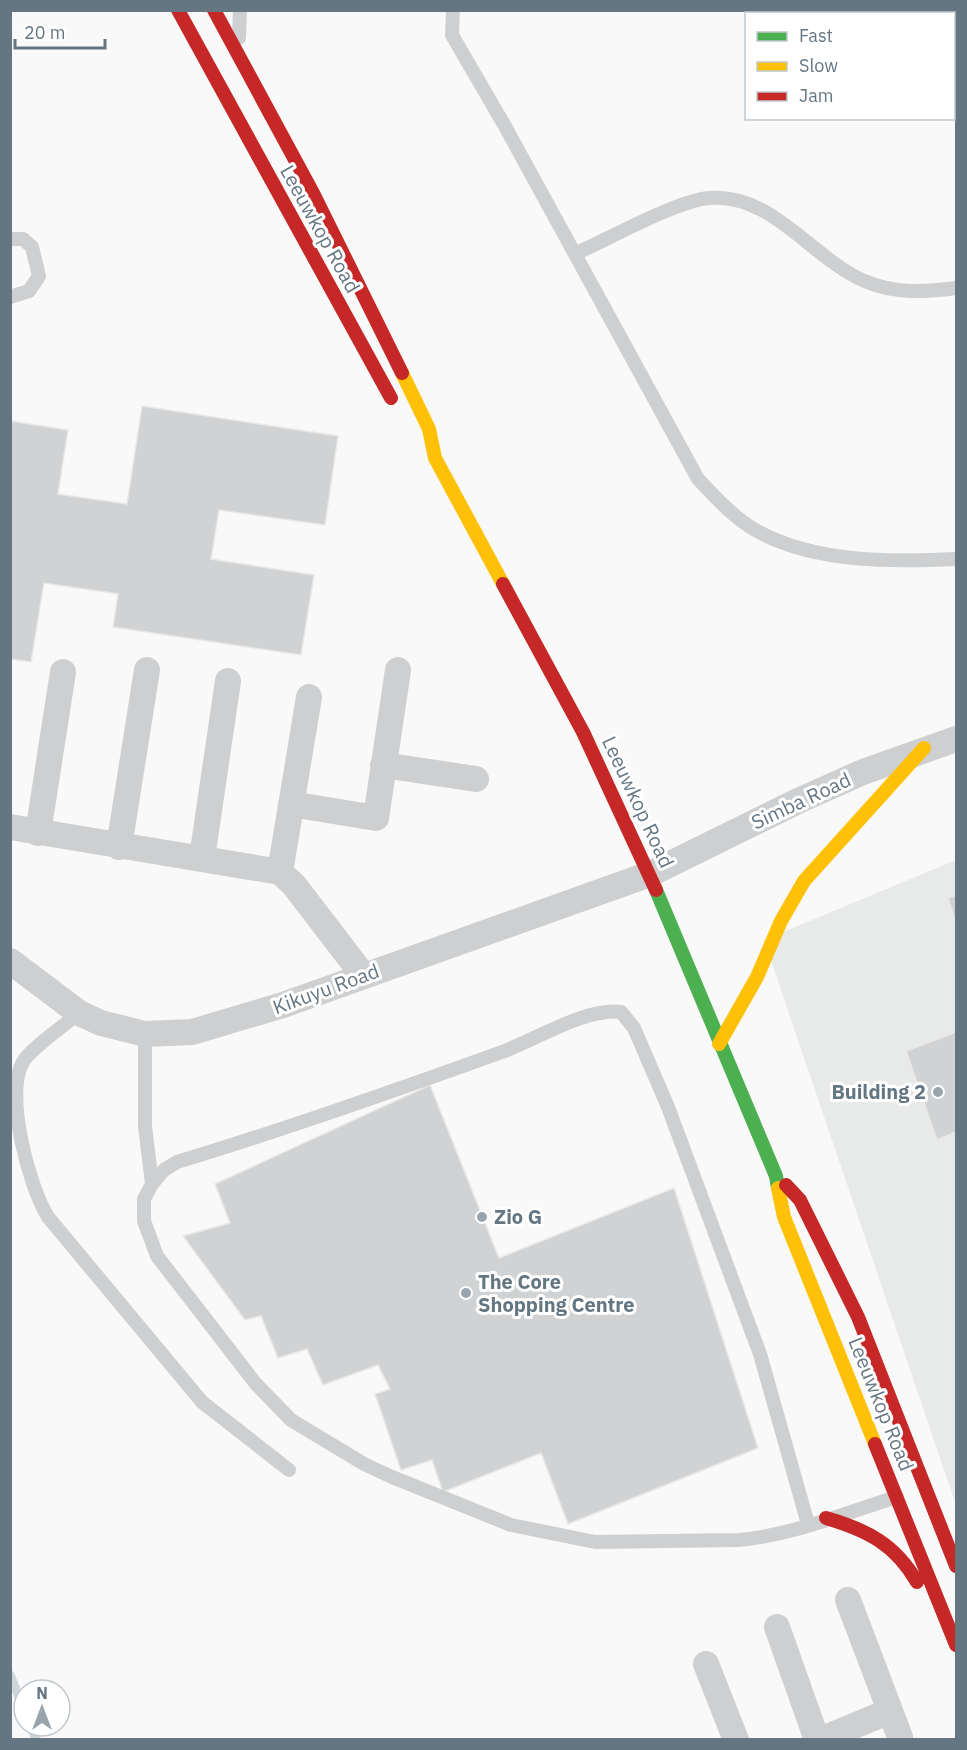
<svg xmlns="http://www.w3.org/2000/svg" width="967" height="1750" viewBox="0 0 967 1750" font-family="'IBM Plex Sans',sans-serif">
	<rect width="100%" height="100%" fill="#f9f9f9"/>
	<!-- built -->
	<path fill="#e8e9e9" d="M956 860V1505L764 940Z"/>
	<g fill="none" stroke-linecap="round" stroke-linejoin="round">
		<!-- stream -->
		<path stroke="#ced6d9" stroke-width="9" d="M10 1675 24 1709
			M31 1726 36 1740"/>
	</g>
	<!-- building -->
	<path fill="#d0d2d3" stroke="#e8e8e8" stroke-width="1.5" d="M142 406 338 436 325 525 219 510 211 559 314 575 301 655 113 627 118 594 44 583 31 662 10 659V421L68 430 58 494 127 504Z
		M956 895V923L948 898Z
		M956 1032V1132L937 1140 906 1051Z
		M430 1085 499 1258 674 1188 758 1448 568 1524 541 1453 443 1492 432 1460 401 1470 375 1394 390 1389 378 1365 323 1385 307 1349 278 1358 261 1316 245 1320 183 1236 230 1223 215 1184Z"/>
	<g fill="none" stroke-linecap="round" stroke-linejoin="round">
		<!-- lane -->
		<path stroke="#cecfd0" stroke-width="14" d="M453 10 452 35 506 128 698 479C716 498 734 518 757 531 815 563 892 562 956 559
			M239 38 240 10
			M10 239H23L32 247 39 276 29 291 10 297
			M575 254C608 239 676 201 709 198 774 193 812 260 867 282 896 294 926 292 956 288
			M79 1013C66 1024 30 1049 23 1062 4 1093 29 1187 48 1217L202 1402 289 1470
			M145 1034V1126L152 1184
			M808 1524 760 1354 668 1107 634 1028 621 1012C587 1007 535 1040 502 1052 394 1091 287 1129 177 1162L164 1170 152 1184 144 1199V1221L157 1256 256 1384 291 1420 364 1464 392 1477 511 1525 595 1542 739 1540C793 1535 845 1513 897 1497"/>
		<!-- street -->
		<path stroke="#cecfd0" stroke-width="26" d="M383 765 476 779
			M291 804 376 818 398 670
			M10 827 280 872 294 885 363 975
			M38 833 63 672
			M119 847 147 670
			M202 858 228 681
			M280 872 309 697
			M10 961 79 1013 101 1023 145 1034 192 1032 283 1005 650 874 798 801 863 772 956 739
			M848 1600 900 1737
			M777 1627 817 1740
			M706 1664 736 1740
			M820 1740 890 1711"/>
		<!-- fast -->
		<path stroke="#4caf50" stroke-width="14" d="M656 890 776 1176 778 1188"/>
		<!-- slow -->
		<path stroke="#ffc107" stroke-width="14" d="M402 373 429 429 435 458 503 584
			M719 1044 757 977 781 921 804 881 924 748
			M778 1188 784 1217 875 1444"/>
		<!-- jam -->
		<path stroke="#c62828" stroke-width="14" d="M178 10 391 398
			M214 10 313 193 402 373
			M503 584 583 732 656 890
			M786 1185 800 1200 858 1317 956 1566
			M875 1444 956 1645
			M826 1518C867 1530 895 1544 917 1582"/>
	</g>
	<!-- markers -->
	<g fill="#99a4ac" stroke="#fff" stroke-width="2">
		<circle cx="938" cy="1092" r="6"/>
		<circle cx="482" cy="1217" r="6"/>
		<circle cx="466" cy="1293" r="6"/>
	</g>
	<g text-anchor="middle" stroke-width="6" stroke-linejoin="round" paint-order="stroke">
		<!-- street labels -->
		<g font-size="20" fill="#657683" stroke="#fff">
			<text transform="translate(320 229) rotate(61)" y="7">Leeuwkop Road</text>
			<text transform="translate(801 801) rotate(-25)" y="7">Simba Road</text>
			<text transform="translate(638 802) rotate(65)" y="7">Leeuwkop Road</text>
			<text transform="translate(326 989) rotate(-20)" y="7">Kikuyu Road</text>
			<text transform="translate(881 1404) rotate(68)" y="7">Leeuwkop Road</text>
		</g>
		<!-- poi labels -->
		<g font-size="20" font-weight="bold" fill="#657683" stroke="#fff" text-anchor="start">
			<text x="926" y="1099" text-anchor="end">Building 2</text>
			<text x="494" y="1224">Zio G</text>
			<text x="478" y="1289">The Core<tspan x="478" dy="23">Shopping Centre</tspan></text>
		</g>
	</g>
	<!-- border -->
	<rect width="967" height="1750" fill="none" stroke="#657683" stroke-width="24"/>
	<!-- legend -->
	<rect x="745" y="12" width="210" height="108" fill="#ffffff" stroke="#c1c8cd" stroke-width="1.5"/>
	<rect x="757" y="32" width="30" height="9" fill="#4caf50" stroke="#c1c8cd" stroke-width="1.5"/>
	<text x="799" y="42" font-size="18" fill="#657683">Fast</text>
	<rect x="757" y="62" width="30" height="9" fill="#ffc107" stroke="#c1c8cd" stroke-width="1.5"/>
	<text x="799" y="72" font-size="18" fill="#657683">Slow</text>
	<rect x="757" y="92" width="30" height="9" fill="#c62828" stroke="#c1c8cd" stroke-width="1.5"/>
	<text x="799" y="102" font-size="18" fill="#657683">Jam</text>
	<!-- north arrow -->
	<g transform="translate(42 1708)"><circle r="28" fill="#ffffff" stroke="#c1c8cd" stroke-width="1.5"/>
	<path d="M0-4.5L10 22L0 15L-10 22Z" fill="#99a4ac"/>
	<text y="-9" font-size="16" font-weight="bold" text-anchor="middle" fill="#657683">N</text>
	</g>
	<!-- scale -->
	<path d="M15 39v9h90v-9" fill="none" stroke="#657683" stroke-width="3"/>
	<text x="24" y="39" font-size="18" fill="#657683" stroke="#ffffff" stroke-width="4.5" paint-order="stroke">20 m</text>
</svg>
